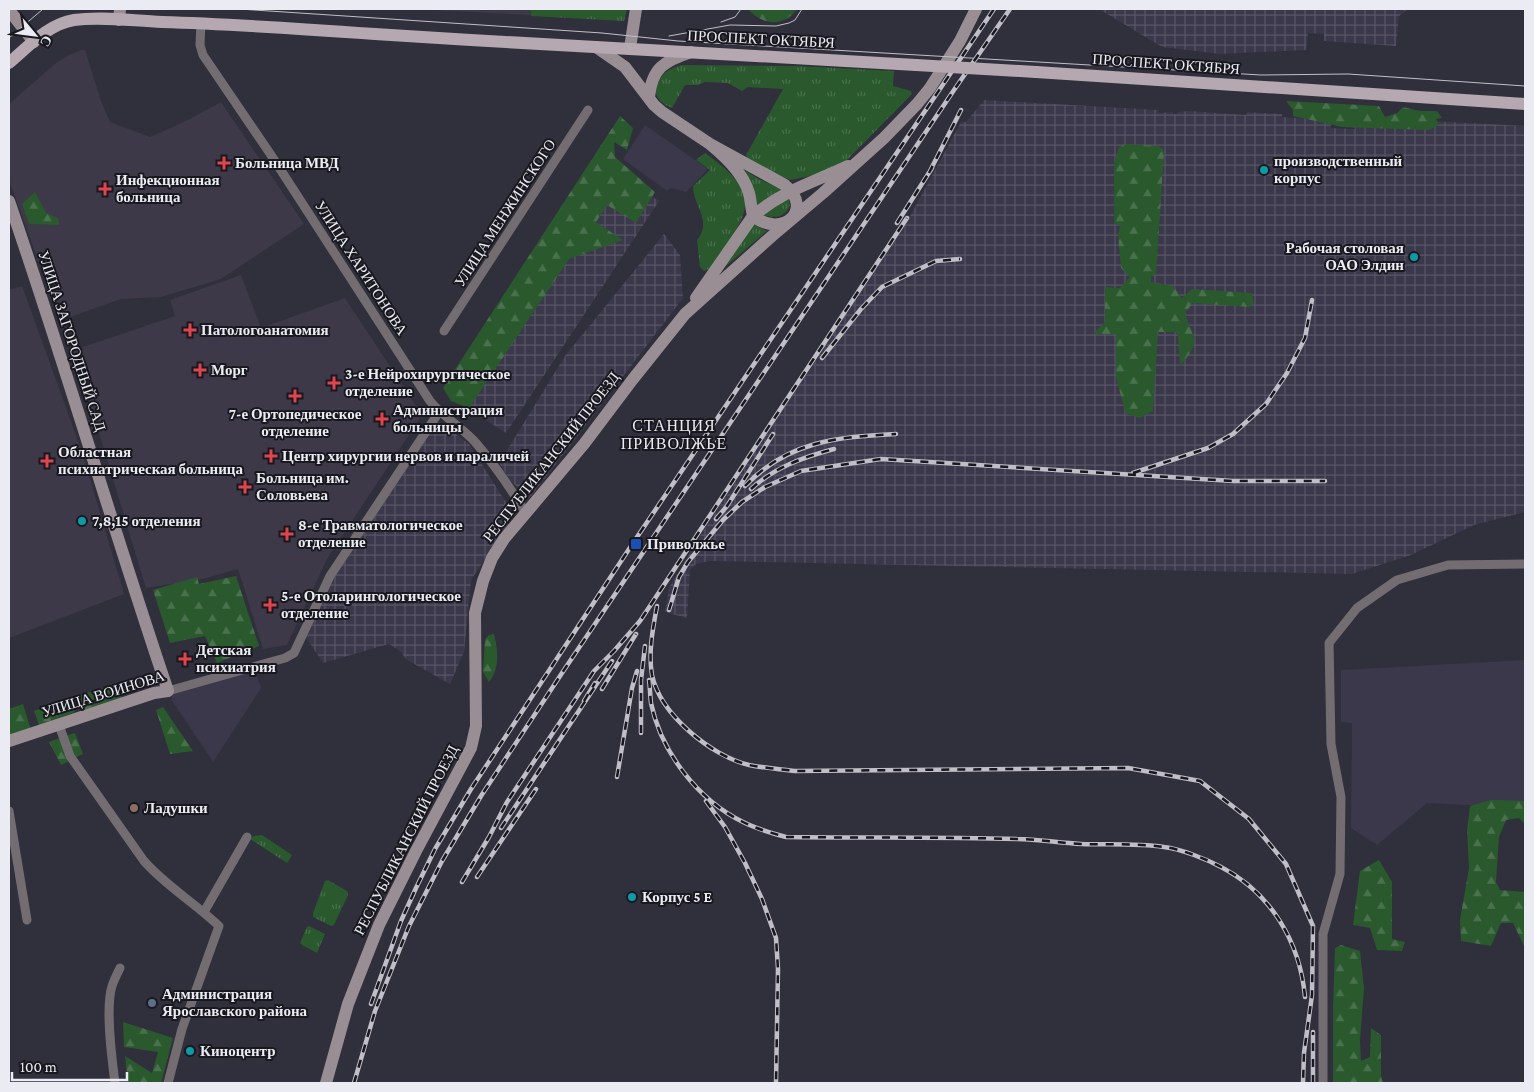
<svg xmlns="http://www.w3.org/2000/svg" width="1534" height="1092" viewBox="0 0 1534 1092" font-family="'Crimson Pro',serif">
	<defs>
		<pattern id="industrial-grid" width="8" height="8" patternUnits="userSpaceOnUse" patternTransform="scale(1.25)"><rect width="8" height="8" fill="#3a384a"/><path d="M0 4h8M4 0v8" fill="none" stroke="#575565"/></pattern>
		<pattern id="grass-tufts" width="24" height="20" patternUnits="userSpaceOnUse" patternTransform="scale(1.25)"><rect width="24" height="20" fill="#2a592e"/><path d="M3 7l-1-3M5 7V3M7 7l1-3M15 17l-1-3M17 17v-4M19 17l1-3" fill="none" stroke="#49714d"/></pattern>
		<pattern id="forest-firs" width="22" height="20" patternUnits="userSpaceOnUse" patternTransform="scale(1.25)"><rect width="22" height="20" fill="#2a592e"/><path d="M5 1l3.5 6h-7zM16 11l3.5 6h-7z" fill="#49714d"/></pattern>
	</defs>
	<rect width="100%" height="100%" fill="#302f3c"/>
	<!-- built -->
	<path fill="#3a384a" d="M645 125 708 169 686 192 671 188 667 191 623 159Z
		M1525 660V808L1427 803 1377 845 1351 828 1352 723 1341 722V670Z
		M255 670 261 688 213 762 171 699 173 693Z"/>
	<!-- industrial -->
	<path fill="url(#industrial-grid)" d="M1099 9H1408L1399 16 1396 46 1324 41V34L1308 33 1306 50 1220 54 1162 47Z
		M984 100 1158 110 1159 113 1173 112V114H1177L1178 112 1189 111 1246 115 1247 112 1282 114V117L1331 120V128L1355 129V122L1431 121 1525 126V512L1474 525 1411 555 1352 574 709 561 696 564 690 570 687 618 665 612 669 588 700 536 877 265 899 228 903 229 961 122H966Z
		M614 172 659 201 506 433 461 404Z
		M664 234 680 255 683 298 529 499 510 480 499 463 565 356Z
		M438 421 469 444 514 515 471 580 464 652 450 684 407 660 400 651 389 644 323 663 305 636 333 579Z"/>
	<!-- medical -->
	<path fill="#3d3949" d="M414 9H626L624 20Z
		M81 50H85L101 101 110 122 150 137 186 121 221 102 304 224 221 279 161 297 121 299 59 321 51 294 52 289 48 275 43 274 9 180V104L56 63 69 55Z
		M241 275 261 328 345 298 422 415 327 559 287 645 263 649 238 569 203 579 146 588 74 350 175 316 170 300Z
		M22 286 82 452 124 594 9 638V290Z"/>
	<!-- grass -->
	<path fill="url(#grass-tufts)" d="M531 9H627L624 21 531 16Z
		M681 65 798 66 894 71 893 86 911 91 912 94 846 161 823 173 791 180 776 175 748 160 746 155 783 89 748 87 742 91 728 83 705 82 698 85H685L672 108C662 104 658 100 655 91 662 74 663 71 681 65Z
		M705 153C769 198 746 215 709 269L704 271 700 267 697 240C713 221 693 206 693 186L710 170 696 160Z
		M739 167 759 179 783 190 756 209Z
		M789 197 790 205C784 219 775 218 762 215Z
		M753 224 767 231 719 272Z
		M262 835 292 855 287 863 250 839 254 836Z
		M328 880 347 891 348 895 334 925 331 926 313 917V913L325 881Z
		M309 926 325 934 317 953 302 945 300 943 307 927Z"/>
	<!-- forest -->
	<path fill="url(#forest-firs)" d="M748 9H797C785 27 762 26 748 9Z
		M1286 101 1379 106 1385 117 1397 113 1403 107 1420 111H1437L1442 118 1436 119 1439 125 1429 130 1342 127 1293 116V110Z
		M620 116 633 128 627 150 614 142 615 157 655 192 636 223 607 205 596 222 623 240 569 259 469 408 451 401 443 388Z
		M1127 144 1158 146 1162 148 1164 152 1156 275 1151 276V282L1173 286 1182 298 1192 289 1252 293 1254 303 1249 307 1193 303 1185 313C1194 342 1202 339 1180 366L1178 336 1176 332H1158L1153 411 1140 418 1126 414 1116 378V334H1093L1105 322V287L1120 288 1130 277 1121 268 1118 234 1121 225 1114 224V163L1119 147Z
		M35 192 46 213 58 218 59 225 29 224 22 204Z
		M236 576 259 646 217 663 205 636 170 643 153 590 197 577 199 584Z
		M494 634C498 650 500 669 489 682L483 672 485 639 489 635Z
		M117 683 122 698 83 710 78 696Z
		M70 698 75 712 39 725 34 711Z
		M23 704 31 730 9 737V709Z
		M163 707 193 751 170 754 156 710Z
		M75 733 83 754 74 758 65 736Z
		M60 738 69 761 61 765 49 742Z
		M1491 800 1525 801V824L1519 818 1506 820 1499 837 1496 882 1500 890 1525 892V948L1513 923H1501L1491 946 1461 941 1460 920 1469 868 1467 830 1470 806Z
		M1379 860 1392 882V939L1405 942 1402 951 1377 950 1370 928 1353 925 1360 871Z
		M1341 945 1360 951 1364 988 1360 1040 1361 1061 1370 1057 1371 1028 1381 1035V1076L1383 1083H1333V1010L1335 948Z
		M123 1022 173 1038 161 1083H128L125 1056 152 1073 158 1052 124 1047Z"/>
	<g fill="none" stroke-linecap="round" stroke-linejoin="round">
		<!-- street -->
		<path stroke="#736d71" stroke-width="9" d="M201 23 200 45 203 55 271 155 430 401C443 417 462 427 476 443 494 464 511 489 526 513
			M444 331 588 110
			M168 691 285 658 294 653 330 576 439 412
			M59 725 70 756 144 861C166 886 195 903 219 926L182 1029 168 1083
			M9 811 27 920
			M204 912 247 837
			M115 1083C112 1060 105 1008 112 986 114 980 117 974 120 968
			M1323 1083V934L1340 874 1341 797 1331 744 1329 643 1357 608 1397 580 1448 565 1525 564"/>
		<!-- secondary -->
		<path stroke="#998e94" stroke-width="12" d="M9 10 34 42
			M119 20 120 9
			M596 47 625 67 654 105 662 112 710 144 785 185C815 210 782 239 753 216 751 208 751 201 749 193 743 173 726 157 710 144
			M630 48 636 9
			M649 97C652 68 664 61 691 52
			M9 201C65 363 113 529 168 691L154 693 9 741
			M696 298 753 216C784 190 812 183 848 166
			M326 1083 348 1004 379 925 416 851 471 748 476 726 475 613 483 581 492 558 504 539 584 444 633 379 685 314 772 236 823 193 884 138 917 104 930 88 960 41 976 9"/>
		<!-- primary -->
		<path stroke="#b5a8b0" stroke-width="12" d="M9 63C28 47 48 24 74 20 102 16 133 21 162 22 233 24 304 29 375 34 555 46 735 54 916 65
			M1036 72 1525 104"/>
		<!-- tram -->
		<path stroke="#c0bfc8" stroke-width="1" d="M239 9 602 33 678 41 1261 75 1348 74 1525 86
			M721 22 735 17 741 9
			M669 36 730 25 776 26 789 23 795 20 802 9
			M9 38 43 9"/>
		<defs>
			<path id="rail" d="M929 173 961 110
				M897 223 932 168
				M822 358 861 309 882 287 936 261 960 259
				M1133 473 1208 448 1233 434 1266 404 1287 373 1305 338 1312 300
				M745 486C788 441 837 437 896 434
				M751 489C775 467 804 457 834 449
				M716 519 727 506 773 434
				M657 606C653 628 648 652 652 675 660 714 711 756 749 765 764 768 780 769 795 771L1128 768 1200 781 1249 819 1286 864 1313 926 1312 995 1304 1053 1303 1083
				M669 610 679 577 688 562 723 520 742 502 765 487 801 471 881 459 1233 481H1325
				M649 680C650 687 650 695 651 703 661 752 698 800 743 822 757 829 771 833 786 837 863 838 940 837 1017 839 1038 839 1059 843 1081 844 1108 845 1136 843 1164 847 1181 849 1206 859 1221 867 1271 893 1300 942 1305 997
				M602 689 636 634
				M584 701 595 683
				M641 733V680L645 646
				M617 777 632 688 637 671
				M706 801 725 827 745 863 762 899 776 938 778 969 776 1083
				M501 828 612 661
				M477 877 536 789
				M462 882 489 837 507 802 594 671 614 651 640 621 907 218
				M371 1004 401 921 416 888 435 849 471 789 633 543 994 9
				M354 1083 375 1011 409 926 442 861 481 796 562 673 954 90 1010 9
				M1313 1083V1032"/>
		</defs>
		<!-- rail casing -->
		<use href="#rail" stroke="#c0bfc8" stroke-width="4.5"/>
		<!-- rail -->
		<use href="#rail" stroke="#18181e" stroke-width="2.5" stroke-dasharray="8" stroke-linecap="butt"/>
		<!-- primary-bridge -->
		<path stroke="#b5a8b0" stroke-width="12" d="M916 65 1036 72"/>
	</g>
	<!-- markers -->
	<g fill="#e0444e" stroke="#18181e" stroke-width="2">
		<path d="M221.5 155.5h5v5h5v5h-5v5h-5v-5h-5v-5h5z"/>
		<path d="M102.5 181.5h5v5h5v5h-5v5h-5v-5h-5v-5h5z"/>
		<path d="M187.5 322.5h5v5h5v5h-5v5h-5v-5h-5v-5h5z"/>
		<path d="M197.5 362.5h5v5h5v5h-5v5h-5v-5h-5v-5h5z"/>
		<path d="M331.5 375.5h5v5h5v5h-5v5h-5v-5h-5v-5h5z"/>
		<path d="M292.5 388.5h5v5h5v5h-5v5h-5v-5h-5v-5h5z"/>
		<path d="M379.5 411.5h5v5h5v5h-5v5h-5v-5h-5v-5h5z"/>
		<path d="M268.5 448.5h5v5h5v5h-5v5h-5v-5h-5v-5h5z"/>
		<path d="M44.5 453.5h5v5h5v5h-5v5h-5v-5h-5v-5h5z"/>
		<path d="M242.5 479.5h5v5h5v5h-5v5h-5v-5h-5v-5h5z"/>
		<path d="M284.5 526.5h5v5h5v5h-5v5h-5v-5h-5v-5h5z"/>
		<path d="M267.5 597.5h5v5h5v5h-5v5h-5v-5h-5v-5h5z"/>
		<path d="M182.5 651.5h5v5h5v5h-5v5h-5v-5h-5v-5h5z"/>
	</g>
	<g fill="#0f9aa8" stroke="#18181e" stroke-width="2">
		<circle cx="1264" cy="170" r="5"/>
		<circle cx="1414" cy="257" r="5"/>
		<circle cx="82" cy="521" r="5"/>
		<circle cx="632" cy="897" r="5"/>
		<circle cx="190" cy="1051" r="5"/>
	</g>
	<rect fill="#1a4fb4" stroke="#18181e" stroke-width="2" x="630" y="538" width="12" height="12" rx="2.5"/>
	<circle fill="#8d6e63" stroke="#18181e" stroke-width="2" cx="134" cy="808" r="5"/>
	<circle fill="#5c6f8a" stroke="#18181e" stroke-width="2" cx="152" cy="1003" r="5"/>
	<g text-anchor="middle" stroke-width="4" stroke-linejoin="round" paint-order="stroke">
		<!-- street labels -->
		<g font-size="15" fill="#ebebf3" stroke="#18181e">
			<text transform="translate(761 39) rotate(3)" y="5">ПРОСПЕКТ ОКТЯБРЯ</text>
			<text transform="translate(1166 64) rotate(4)" y="5">ПРОСПЕКТ ОКТЯБРЯ</text>
			<text transform="translate(505 213) rotate(-57)" y="5">УЛИЦА МЕНЖИНСКОГО</text>
			<text transform="translate(361 268) rotate(57)" y="5">УЛИЦА ХАРИТОНОВА</text>
			<text transform="translate(72 341) rotate(72)" y="5">УЛИЦА ЗАГОРОДНЫЙ САД</text>
			<text transform="translate(551 457) rotate(-52)" y="5">РЕСПУБЛИКАНСКИЙ ПРОЕЗД</text>
			<text transform="translate(103 694) rotate(-17)" y="5">УЛИЦА ВОИНОВА</text>
			<text transform="translate(406 840) rotate(-63)" y="5">РЕСПУБЛИКАНСКИЙ ПРОЕЗД</text>
		</g>
		<!-- poi labels -->
		<g font-size="15" font-weight="bold" fill="#ebebf3" stroke="#18181e" text-anchor="start">
			<text x="1274" y="166">производственный<tspan x="1274" dy="17">корпус</tspan></text>
			<text x="235" y="168">Больница МВД</text>
			<text x="116" y="185">Инфекционная<tspan x="116" dy="17">больница</tspan></text>
			<text x="1404" y="253" text-anchor="end">Рабочая столовая<tspan x="1404" dy="17">ОАО Элдин</tspan></text>
			<text x="201" y="335">Патологоанатомия</text>
			<text x="211" y="375">Морг</text>
			<text x="345" y="379">3-е Нейрохирургическое<tspan x="345" dy="17">отделение</tspan></text>
			<text x="393" y="415">Администрация<tspan x="393" dy="17">больницы</tspan></text>
			<text x="295" y="419" text-anchor="middle">7-е Ортопедическое<tspan x="295" dy="17">отделение</tspan></text>
			<text x="58" y="457">Областная<tspan x="58" dy="17">психиатрическая больница</tspan></text>
			<text x="282" y="461">Центр хирургии нервов и параличей</text>
			<text x="256" y="483">Больница им.<tspan x="256" dy="17">Соловьева</tspan></text>
			<text x="92" y="526">7,8,15 отделения</text>
			<text x="298" y="530">8-е Травматологическое<tspan x="298" dy="17">отделение</tspan></text>
			<text x="647" y="549">Приволжье</text>
			<text x="281" y="601">5-е Отоларингологическое<tspan x="281" dy="17">отделение</tspan></text>
			<text x="196" y="655">Детская<tspan x="196" dy="17">психиатрия</tspan></text>
			<text x="144" y="813">Ладушки</text>
			<text x="642" y="902">Корпус 5 E</text>
			<text x="162" y="999">Администрация<tspan x="162" dy="17">Ярославского района</tspan></text>
			<text x="200" y="1056">Киноцентр</text>
		</g>
		<!-- neighbourhood labels -->
		<g font-size="16" letter-spacing="1" fill="#ebebf3" stroke="#18181e">
			<text x="674" y="431">СТАНЦИЯ<tspan x="674" dy="18">ПРИВОЛЖЬЕ</tspan></text>
		</g>
	</g>
	<!-- border -->
	<rect width="1534" height="1092" fill="none" stroke="#ebebf3" stroke-width="20"/>
	<!-- north arrow -->
	<g transform="translate(35 35) rotate(119)" stroke="#18181e" stroke-width="4" paint-order="stroke">
	<path d="M0-4L9 19L0 12L-9 19Z" fill="#ebebf3"/>
	<text y="-8" font-size="14" font-weight="bold" text-anchor="middle" fill="#ebebf3">С</text>
	</g>
	<!-- scale -->
	<path d="M12 1072v8h115v-8" fill="none" stroke="#ebebf3" stroke-width="2.5"/>
	<text x="20" y="1072" font-size="15" fill="#ebebf3" stroke="#18181e" stroke-width="4" paint-order="stroke">100 m</text>
</svg>
